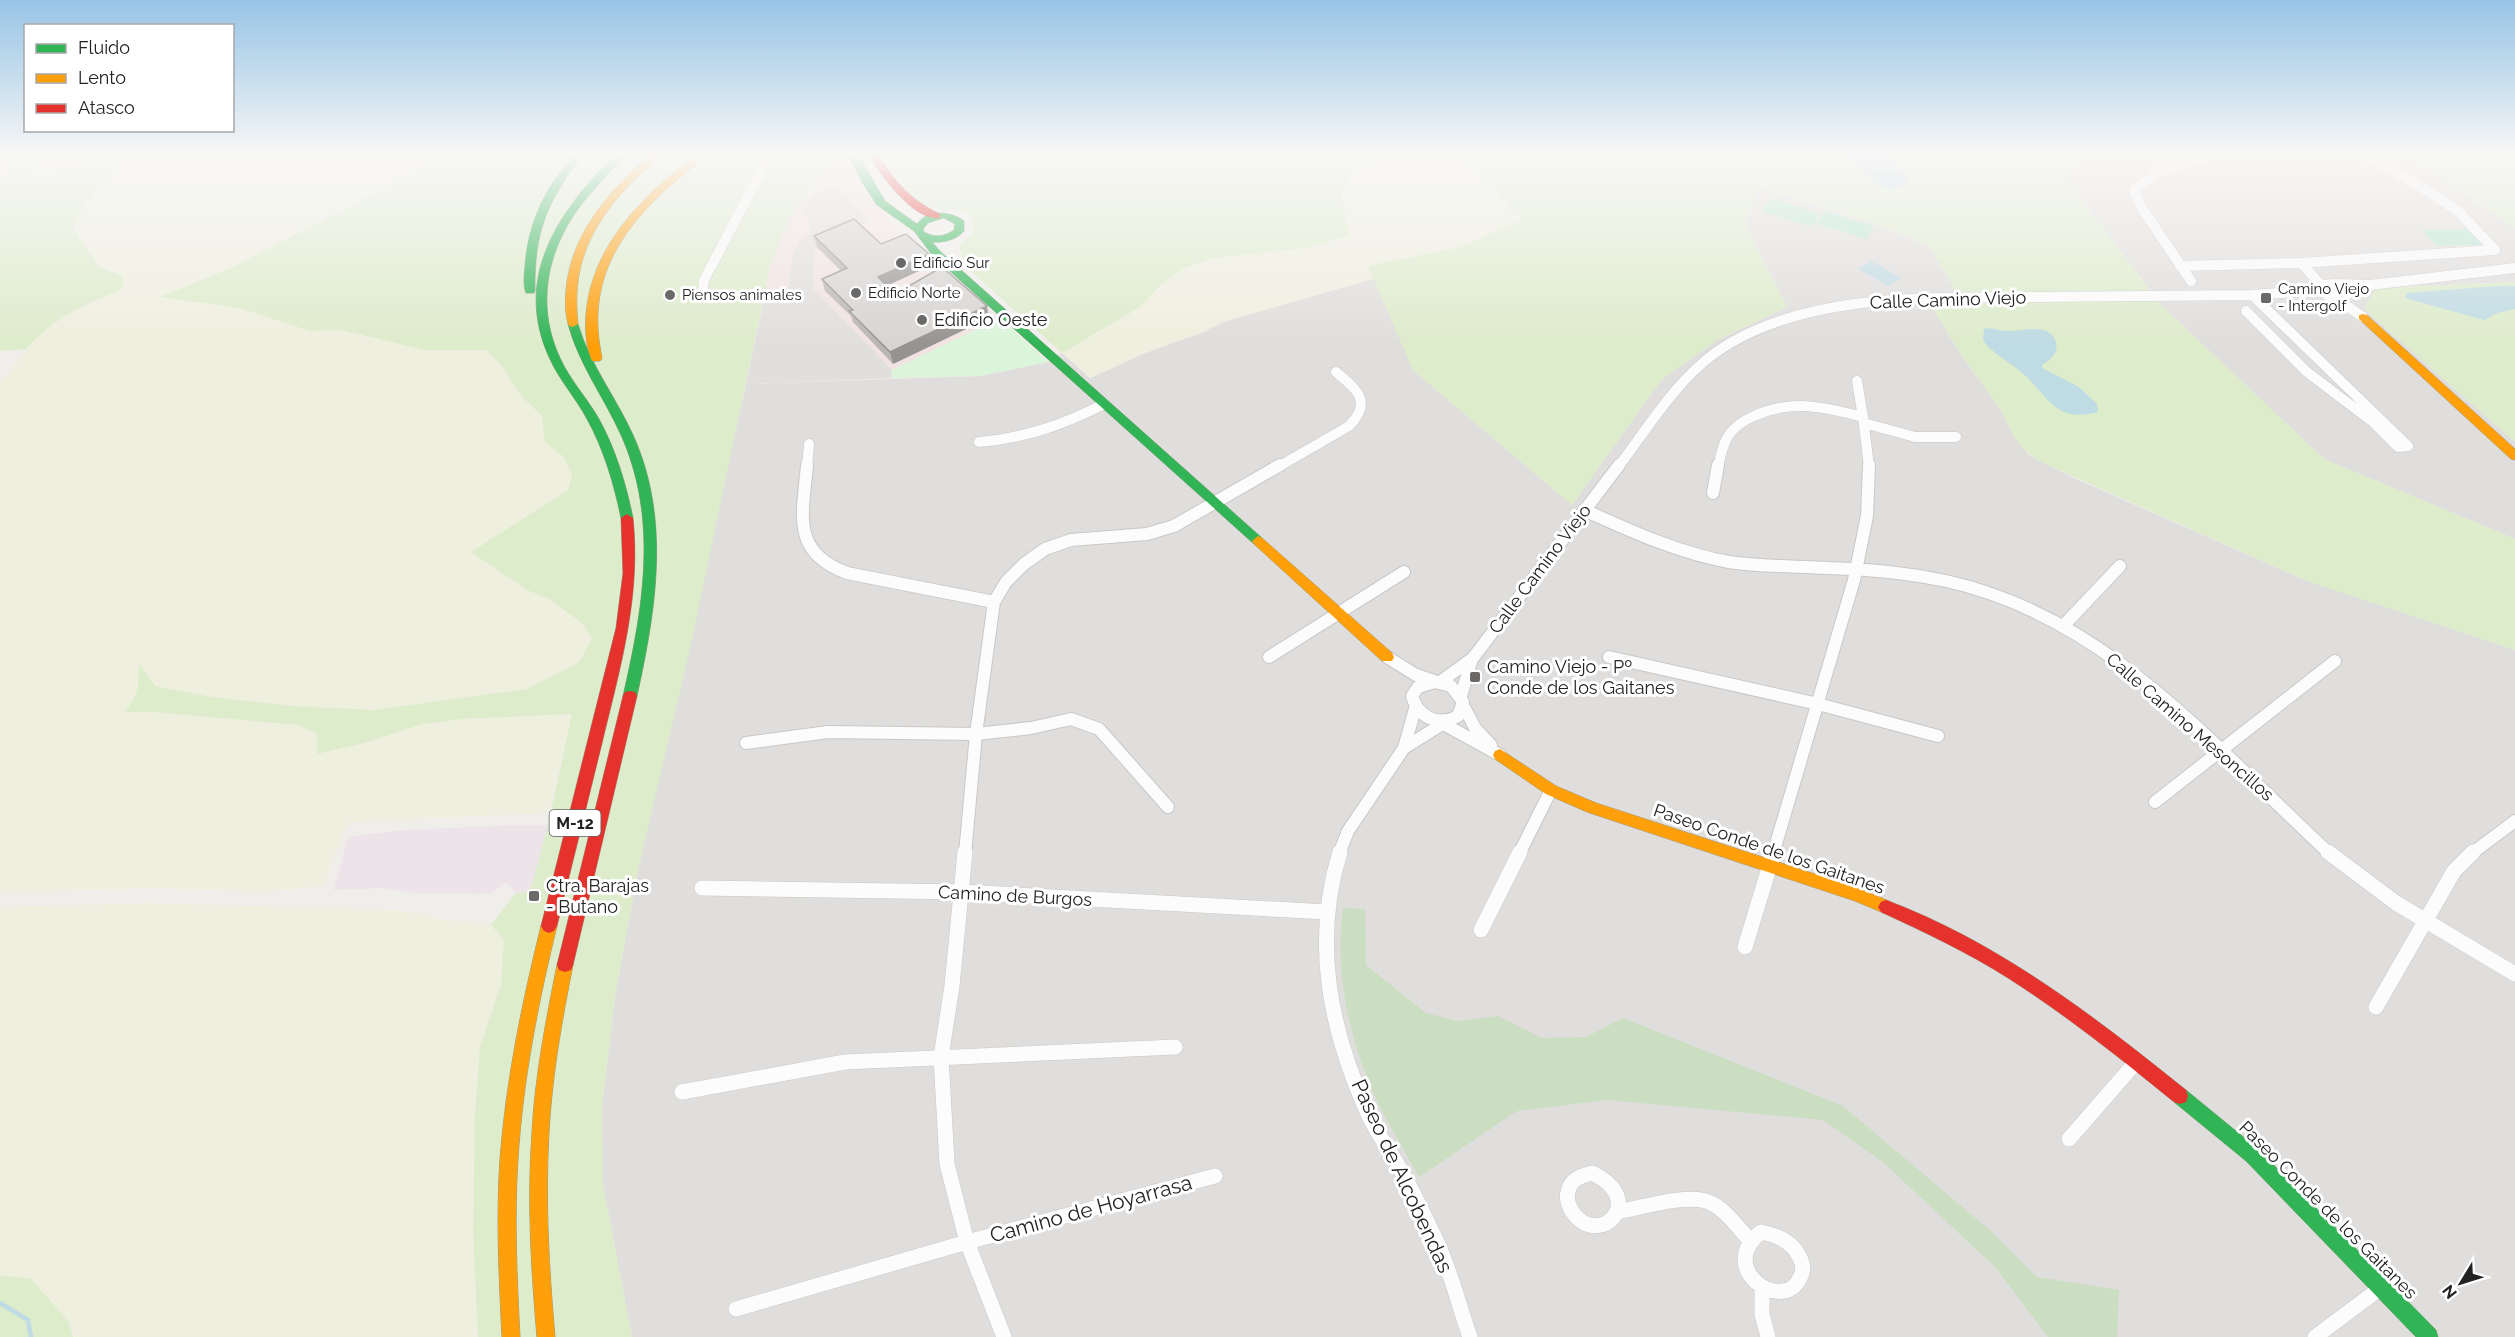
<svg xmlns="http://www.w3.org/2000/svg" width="2515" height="1337" viewBox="0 0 2515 1337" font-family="Raleway,sans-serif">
	<rect width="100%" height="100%" fill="#f0eeeb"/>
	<!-- residential -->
	<path fill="#dfdedc" d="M2094 156H2411L2515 229V282L2377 288 2364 309 2515 442V539L2324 459 2162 306 2070 184 2066 175 2069 167Z
		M1761 187 1891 230 1929 246 1963 302H1929L1962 356 2001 410 2014 437 2029 455 2072 477 2307 581 2515 650V1337H632L603 1185 602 1107 615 996 638 870 746 384 980 376 1048 362 1062 353 1090 378 1145 353 1203 332 1223 322 1375 278 1413 370 1572 505 1662 379 1719 339 1787 307 1745 224Z"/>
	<!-- commercial -->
	<path fill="#f1e3e1" d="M846 158 863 188 900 232 923 249 1048 362 980 376 746 384 770 267 789 219 835 159Z"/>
	<!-- industrial -->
	<path fill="#ede4e9" d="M514 825H548L530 893H516L506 882 492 893 479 894 414 893 383 888 334 890 347 840 353 836 404 830Z"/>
	<!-- farmland -->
	<path fill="#efefdf" d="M39 156H446L231 268 161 297 239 308 310 331 341 330 373 339 486 350 501 365 521 396 542 416 545 442 563 456 572 474 568 490 471 552 527 590 549 598 582 623 592 639 579 662 527 689 374 710 291 706 212 697 155 686 140 664 139 689 131 705 124 712H154L297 725 318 734 317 753 368 742 422 724 463 719 572 714 549 813 352 822 344 831 324 886 265 892 157 888 0 893V383L39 334 60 317 119 291 123 285V276L99 267 72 229 84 204 114 173H55L33 177Z
		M1384 156H1464L1510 209 1523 219 1461 247 1369 266 1375 278 1223 322 1203 332 1145 353 1090 378 1062 353 1140 307 1161 285 1184 268 1214 258 1305 248 1350 237 1340 196 1350 174Z
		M149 903 398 910 447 920 491 925 504 940 501 984 480 1047 475 1113 473 1232 478 1337H74L71 1324 31 1280 0 1275V907Z"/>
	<!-- grass -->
	<path fill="#ddeccb" d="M9 156H39L34 176 111 161 120 163 114 173 84 204 73 229 99 267 123 276V285L119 291C83 305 52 319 26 349L0 351V183L11 169Z
		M446 156H853L835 159 789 219 770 267 690 649 638 870 615 996 602 1107 603 1185 632 1337H478L473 1232 475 1113 480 1047 501 984 504 940 491 925 516 893 530 892 548 825 572 714 463 719 422 724 368 742 317 754V734L297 725 154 712H124C139 697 139 683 139 663L155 686 212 697 291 706 374 710 527 689 579 662 592 639 582 623 549 599 527 590 471 552 568 490 572 474 563 456 545 443 542 416 521 396 501 365 486 350H425L341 330 310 331 239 308 160 297 231 268Z
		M885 156H1384L1350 174 1341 196 1350 236 1305 248 1214 258 1184 268 1161 285 1140 307 1062 353 965 266 959 245 974 232 972 223 966 213C955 210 944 210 933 208 909 201 897 176 885 156Z
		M1464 156H2094L2069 167 2066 175 2070 184 2162 306 2324 459 2515 539V650L2307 581 2039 461 2023 449 2014 437 2001 410 1962 356 1929 302 1962 301 1929 246 1891 230 1761 187 1745 224 1787 307 1719 339 1662 379 1572 505 1413 370 1368 266 1461 247 1523 219 1510 209Z
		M2411 156H2515V229Z
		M2515 282V442L2364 309 2376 288Z
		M0 1275 31 1279 69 1322 73 1337H0Z"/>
	<!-- forest -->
	<path fill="#cbdec1" d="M1343 908 1365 909 1366 965 1426 1013 1458 1021 1498 1016 1542 1038 1586 1037 1623 1018 1843 1106 1992 1232 2037 1277 2119 1290 2117 1337H2048L1996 1268 1884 1163 1823 1120 1607 1100 1517 1111 1419 1177C1406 1153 1391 1129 1379 1105 1350 1045 1334 974 1343 908Z"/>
	<!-- park -->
	<path fill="#daf5da" d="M1000 318 1048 362 980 376 891 378 892 370Z"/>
	<!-- pitch -->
	<path fill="#b7e6d2" d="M1771 198 1820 214 1812 227 1762 211Z
		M1825 211 1874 226 1867 239 1817 224Z
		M2469 229 2484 245H2436L2422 230Z"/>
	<!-- parking -->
	<path fill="#e0dfde" d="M840 188 868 222 830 237 814 251 813 288 892 370 891 378 746 384 763 304 788 294 792 257 799 242 811 232 803 209 815 193Z"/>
	<!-- water -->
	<path fill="#bfdbe3" d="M1844 156H1887L1908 176V182C1881 205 1866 166 1844 156Z
		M1871 261 1901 278 1888 286 1858 269Z
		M2497 286H2515V309L2497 313 2484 320 2405 298 2406 293Z
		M1990 328C1996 329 2002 331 2009 331 2023 331 2050 322 2056 342 2059 353 2050 360 2042 365V368L2079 387 2097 404 2098 412C2059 422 2052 403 2029 379 2017 367 2001 358 1988 347L1983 340 1984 329Z"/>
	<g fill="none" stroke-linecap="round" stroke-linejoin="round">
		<!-- stream -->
		<path stroke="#bfdbe3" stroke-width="4.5" d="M0 1303 28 1320 31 1337"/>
		<defs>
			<path id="street-far2" d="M2301 263 2321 285
				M2180 266 2301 263 2495 250 2458 211 2415 183 2365 156
				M2191 281 2140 205 2134 190 2158 172 2207 156
				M2335 284 2370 285 2515 268
				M2335 284 2348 294 2330 297 2320 289 2321 285Z
				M703 290 704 280 765 164 777 156
				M2348 294 2362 288
				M2335 298 2363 317
				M2246 311 2307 372 2373 422 2398 447 2408 446 2252 295
				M1857 381 1863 417
				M1864 423 1915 437H1956
				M979 442C1025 438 1063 425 1104 404
				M807 467 809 444
				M1278 467 1349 426C1373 401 1357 390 1336 372
				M1618 467C1648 428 1675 382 1715 353 1802 291 1936 298 2038 297 2109 296 2181 296 2252 295L2293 292 2320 286
				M1718 467C1720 458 1722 448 1726 440 1731 429 1743 421 1754 416 1791 399 1825 407 1863 417L1869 467"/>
			<path id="street-far1" d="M807 465C803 514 790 552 847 573L994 602
				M1713 493 1718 465
				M1584 510C1631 531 1678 553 1729 562 1762 567 1796 566 1829 568 1869 569 1908 573 1946 581 2107 616 2214 747 2330 854
				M2064 625 2120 566
				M1269 657 1404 572
				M1387 657 1416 675 1434 681
				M1609 657 1818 704 1938 736
				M1435 682 1451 686 1463 702 1458 716C1438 727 1418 717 1412 696L1418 687Z
				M1440 682 1473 658 1619 465
				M1461 696 1471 662
				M1463 705 1475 728 1491 745
				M1438 721 1500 755
				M746 743 828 732 976 734 1031 728 1071 719 1099 729 1168 807
				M1404 748 1415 709
				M2155 802 2335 661
				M965 854 976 734 994 602 1006 582 1024 564 1045 549 1071 540 1147 534 1174 526 1280 465
				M1339 854 1348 831 1404 748 1447 721
				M1519 854 1551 790
				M1773 854 1854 580 1867 516 1869 465
				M2471 854 2515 821"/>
			<path id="street" d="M965 852 952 986 941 1057 947 1164 967 1242 1004 1337
				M1340 852C1312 943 1330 1029 1368 1114 1376 1133 1390 1150 1400 1169 1414 1192 1425 1218 1437 1242 1451 1272 1459 1306 1470 1337
				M2328 852 2396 903 2515 974
				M702 888 963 892 1327 912
				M1481 930 1520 852
				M1745 947 1774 852
				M2376 1007 2454 871 2473 852
				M682 1092 845 1062 1175 1047
				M2069 1139 2137 1061
				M1592 1173C1649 1200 1600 1248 1574 1214 1569 1208 1566 1199 1568 1192 1570 1179 1581 1176 1592 1173Z
				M1617 1212C1640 1208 1691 1192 1711 1203 1727 1211 1737 1227 1749 1239
				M1761 1232C1776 1235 1792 1241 1799 1256 1803 1263 1804 1271 1800 1278 1782 1315 1715 1268 1761 1232Z
				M1762 1287V1314L1768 1337
				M736 1309 967 1242 1215 1176
				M2315 1337 2382 1287"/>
			<path id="fast" d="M573 156H582C547 202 534 232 535 291L534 293H526C523 285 524 275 525 266 528 223 545 188 573 156Z
				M614 156H624C606 178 584 197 569 223 544 265 539 313 560 358 570 380 587 398 599 419 616 450 626 484 633 518L627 522 621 518C614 484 604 450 587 419 576 398 559 380 549 357 513 277 558 212 614 156Z
				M849 156H859L885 201 917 224C928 209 951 211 964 221V231C956 240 944 243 932 242L941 252 1262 538 1264 541 1262 544H1254L933 256 914 231 877 205 863 184ZM944 218 955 224 954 230C944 237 935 238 924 232L923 229 928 223Z
				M573 321 578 324C590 365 616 397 633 435 671 519 656 609 637 696L635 700H625L623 696C643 609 659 520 621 435 604 397 579 365 568 324Z
				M2180 1088 2186 1090 2258 1149 2436 1330 2438 1337H2416L2246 1161 2174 1102 2172 1096 2174 1090Z"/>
			<path id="slow" d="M649 156H659C648 169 634 179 623 192 587 232 572 271 578 324L573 327 569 326C565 316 565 301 566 290 571 234 608 192 649 156Z
				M694 156H704C692 170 675 180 662 193 613 240 587 289 602 358L600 361H592C586 347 585 330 586 315 591 246 642 197 694 156Z
				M2363 314 2367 315 2515 449V460L2511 459 2359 319V315Z
				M1258 536 1262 538 1392 653 1394 657 1392 661H1382L1254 544 1252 541Z
				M1500 749 1556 786 1596 803 1858 888 1891 902 1894 907 1891 912 1886 914 1855 901 1587 812 1546 794 1495 759 1493 755 1495 751Z
				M549 919 554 921 557 926C538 1003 523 1080 518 1159 514 1219 517 1278 520 1337H502C499 1278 496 1218 500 1159 506 1080 522 1003 541 926L544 921Z
				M565 958 571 960 573 965C562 1020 552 1076 549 1132 545 1201 549 1269 555 1337H537C531 1269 527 1200 532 1132 535 1076 546 1020 557 965L559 960Z"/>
			<path id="jam" d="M869 156H879C895 182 912 201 940 214V218C913 221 882 176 869 156Z
				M627 514 633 518C641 595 621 665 603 739 588 801 572 864 557 926L554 931 549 933 544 931 541 926 616 628 623 573 621 518Z
				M630 691 635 692 637 696 573 965 571 970 565 972 559 970 557 965 623 696 625 692Z
				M1886 900C1998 942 2094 1016 2186 1090L2188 1096 2186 1102 2180 1104 2174 1102C2120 1058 2066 1015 2008 978 1967 952 1924 932 1881 912L1878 907 1881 902Z"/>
		</defs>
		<!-- street-far2 casing -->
		<use href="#street-far2" stroke="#c9c8c7" stroke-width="11"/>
		<!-- street-far1 casing -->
		<use href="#street-far1" stroke="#c9c8c7" stroke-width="14"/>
		<!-- street casing -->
		<use href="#street" stroke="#c9c8c7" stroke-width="16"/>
		<!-- fast casing -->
		<use href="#fast" stroke="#999a82" stroke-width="1"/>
		<!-- slow casing -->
		<use href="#slow" stroke="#999a82" stroke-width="1"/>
		<!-- jam casing -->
		<use href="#jam" stroke="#999a82" stroke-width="1"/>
		<!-- street-far2 -->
		<use href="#street-far2" stroke="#fdfcfc" stroke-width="10"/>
		<!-- street-far1 -->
		<use href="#street-far1" stroke="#fdfcfc" stroke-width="12"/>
		<!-- street -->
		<use href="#street" stroke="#fdfcfc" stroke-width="15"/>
		<!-- fast -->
		<use href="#fast" fill="#30b455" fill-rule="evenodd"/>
		<!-- slow -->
		<use href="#slow" fill="#ff9f0a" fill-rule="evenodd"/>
		<!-- jam -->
		<use href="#jam" fill="#e5322d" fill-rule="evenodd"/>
	</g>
	<!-- wall -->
	<path fill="#b9b6b5" d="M814 236 881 244 932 265 887 286 895 294 989 318 893 364 853 322 851 316 825 291 822 279 841 271 817 247Z"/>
	<!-- shaded-wall -->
	<path fill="#969493" d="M929 254 932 265 881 288 878 277Z
		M987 306 989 318 893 364 890 352Z"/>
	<!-- building -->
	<path fill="#d7d4d2" stroke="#969493" stroke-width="1.5" d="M854 219 881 244 906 234 929 254 878 277 895 294 942 267 987 306 890 352 849 311 853 310 822 279 847 268 814 236Z"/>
	<!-- sky -->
	<linearGradient id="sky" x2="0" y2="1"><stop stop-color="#97c4e6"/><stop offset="0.45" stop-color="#f8f7f6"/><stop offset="1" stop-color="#f8f7f6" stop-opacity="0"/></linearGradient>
	<rect width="2515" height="344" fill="url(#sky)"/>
	<!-- markers -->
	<g fill="#6a6968" stroke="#fff" stroke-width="2">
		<circle cx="901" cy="263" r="6"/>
		<circle cx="856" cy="293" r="6"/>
		<circle cx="670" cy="295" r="6"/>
		<rect x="2260" y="292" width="12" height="12" rx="3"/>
		<circle cx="922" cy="320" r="6"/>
		<rect x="1469" y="671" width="12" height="12" rx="3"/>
		<rect x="528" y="890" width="12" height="12" rx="3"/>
	</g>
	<g text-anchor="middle" stroke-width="6" stroke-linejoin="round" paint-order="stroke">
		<!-- far-poi labels -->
		<g font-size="15" fill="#222" stroke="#fff" text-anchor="start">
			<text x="913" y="268">Edificio Sur</text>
			<text x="2278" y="294">Camino Viejo<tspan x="2278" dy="17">- Intergolf</tspan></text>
			<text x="868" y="298">Edificio Norte</text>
			<text x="682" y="300">Piensos animales</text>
		</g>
		<!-- shield labels -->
		<rect fill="#fff" stroke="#646464" stroke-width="1.5" x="549.5" y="810" width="51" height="26" rx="4.5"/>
		<g font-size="16" font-weight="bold" fill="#222">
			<text x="575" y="829">M-12</text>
		</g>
		<!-- street labels -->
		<g font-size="18" fill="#222" stroke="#fff">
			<text transform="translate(1948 300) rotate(-2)" y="6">Calle Camino Viejo</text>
			<text transform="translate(1540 569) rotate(-53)" y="6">Calle Camino Viejo</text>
			<text transform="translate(2190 727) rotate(41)" y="6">Calle Camino Mesoncillos</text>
			<text transform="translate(1769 849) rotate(19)" y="6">Paseo Conde de los Gaitanes</text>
			<text transform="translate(1015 896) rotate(3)" y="6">Camino de Burgos</text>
			<text transform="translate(2328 1210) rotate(45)" y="6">Paseo Conde de los Gaitanes</text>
		</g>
		<!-- poi labels -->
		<g font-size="18" fill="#222" stroke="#fff" text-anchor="start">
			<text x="934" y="326">Edificio Oeste</text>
			<text x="1487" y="673">Camino Viejo - Pº<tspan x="1487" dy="21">Conde de los Gaitanes</tspan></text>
			<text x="546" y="892">Ctra. Barajas<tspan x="546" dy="21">- Butano</tspan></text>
		</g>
		<!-- near-street labels -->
		<g font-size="21" fill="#222" stroke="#fff">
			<text transform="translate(1402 1176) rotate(65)" y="7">Paseo de Alcobendas</text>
			<text transform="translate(1091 1209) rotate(-15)" y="7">Camino de Hoyarrasa</text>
		</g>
	</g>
	<!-- legend -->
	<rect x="24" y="24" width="210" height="108" fill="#ffffff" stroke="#a7a7a7" stroke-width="1.5"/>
	<rect x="36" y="44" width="30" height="9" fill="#30b455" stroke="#a7a7a7" stroke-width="1.5"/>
	<text x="78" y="54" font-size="18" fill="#222222">Fluido</text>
	<rect x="36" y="74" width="30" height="9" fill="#ff9f0a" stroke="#a7a7a7" stroke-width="1.5"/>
	<text x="78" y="84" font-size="18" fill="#222222">Lento</text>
	<rect x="36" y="104" width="30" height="9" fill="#e5322d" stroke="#a7a7a7" stroke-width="1.5"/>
	<text x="78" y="114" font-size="18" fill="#222222">Atasco</text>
	<!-- north arrow -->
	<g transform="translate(2461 1283) rotate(232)" stroke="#ffffff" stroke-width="4.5" paint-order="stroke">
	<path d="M0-4.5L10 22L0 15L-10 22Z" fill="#222222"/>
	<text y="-9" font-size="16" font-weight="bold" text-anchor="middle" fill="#222222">N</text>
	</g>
</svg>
